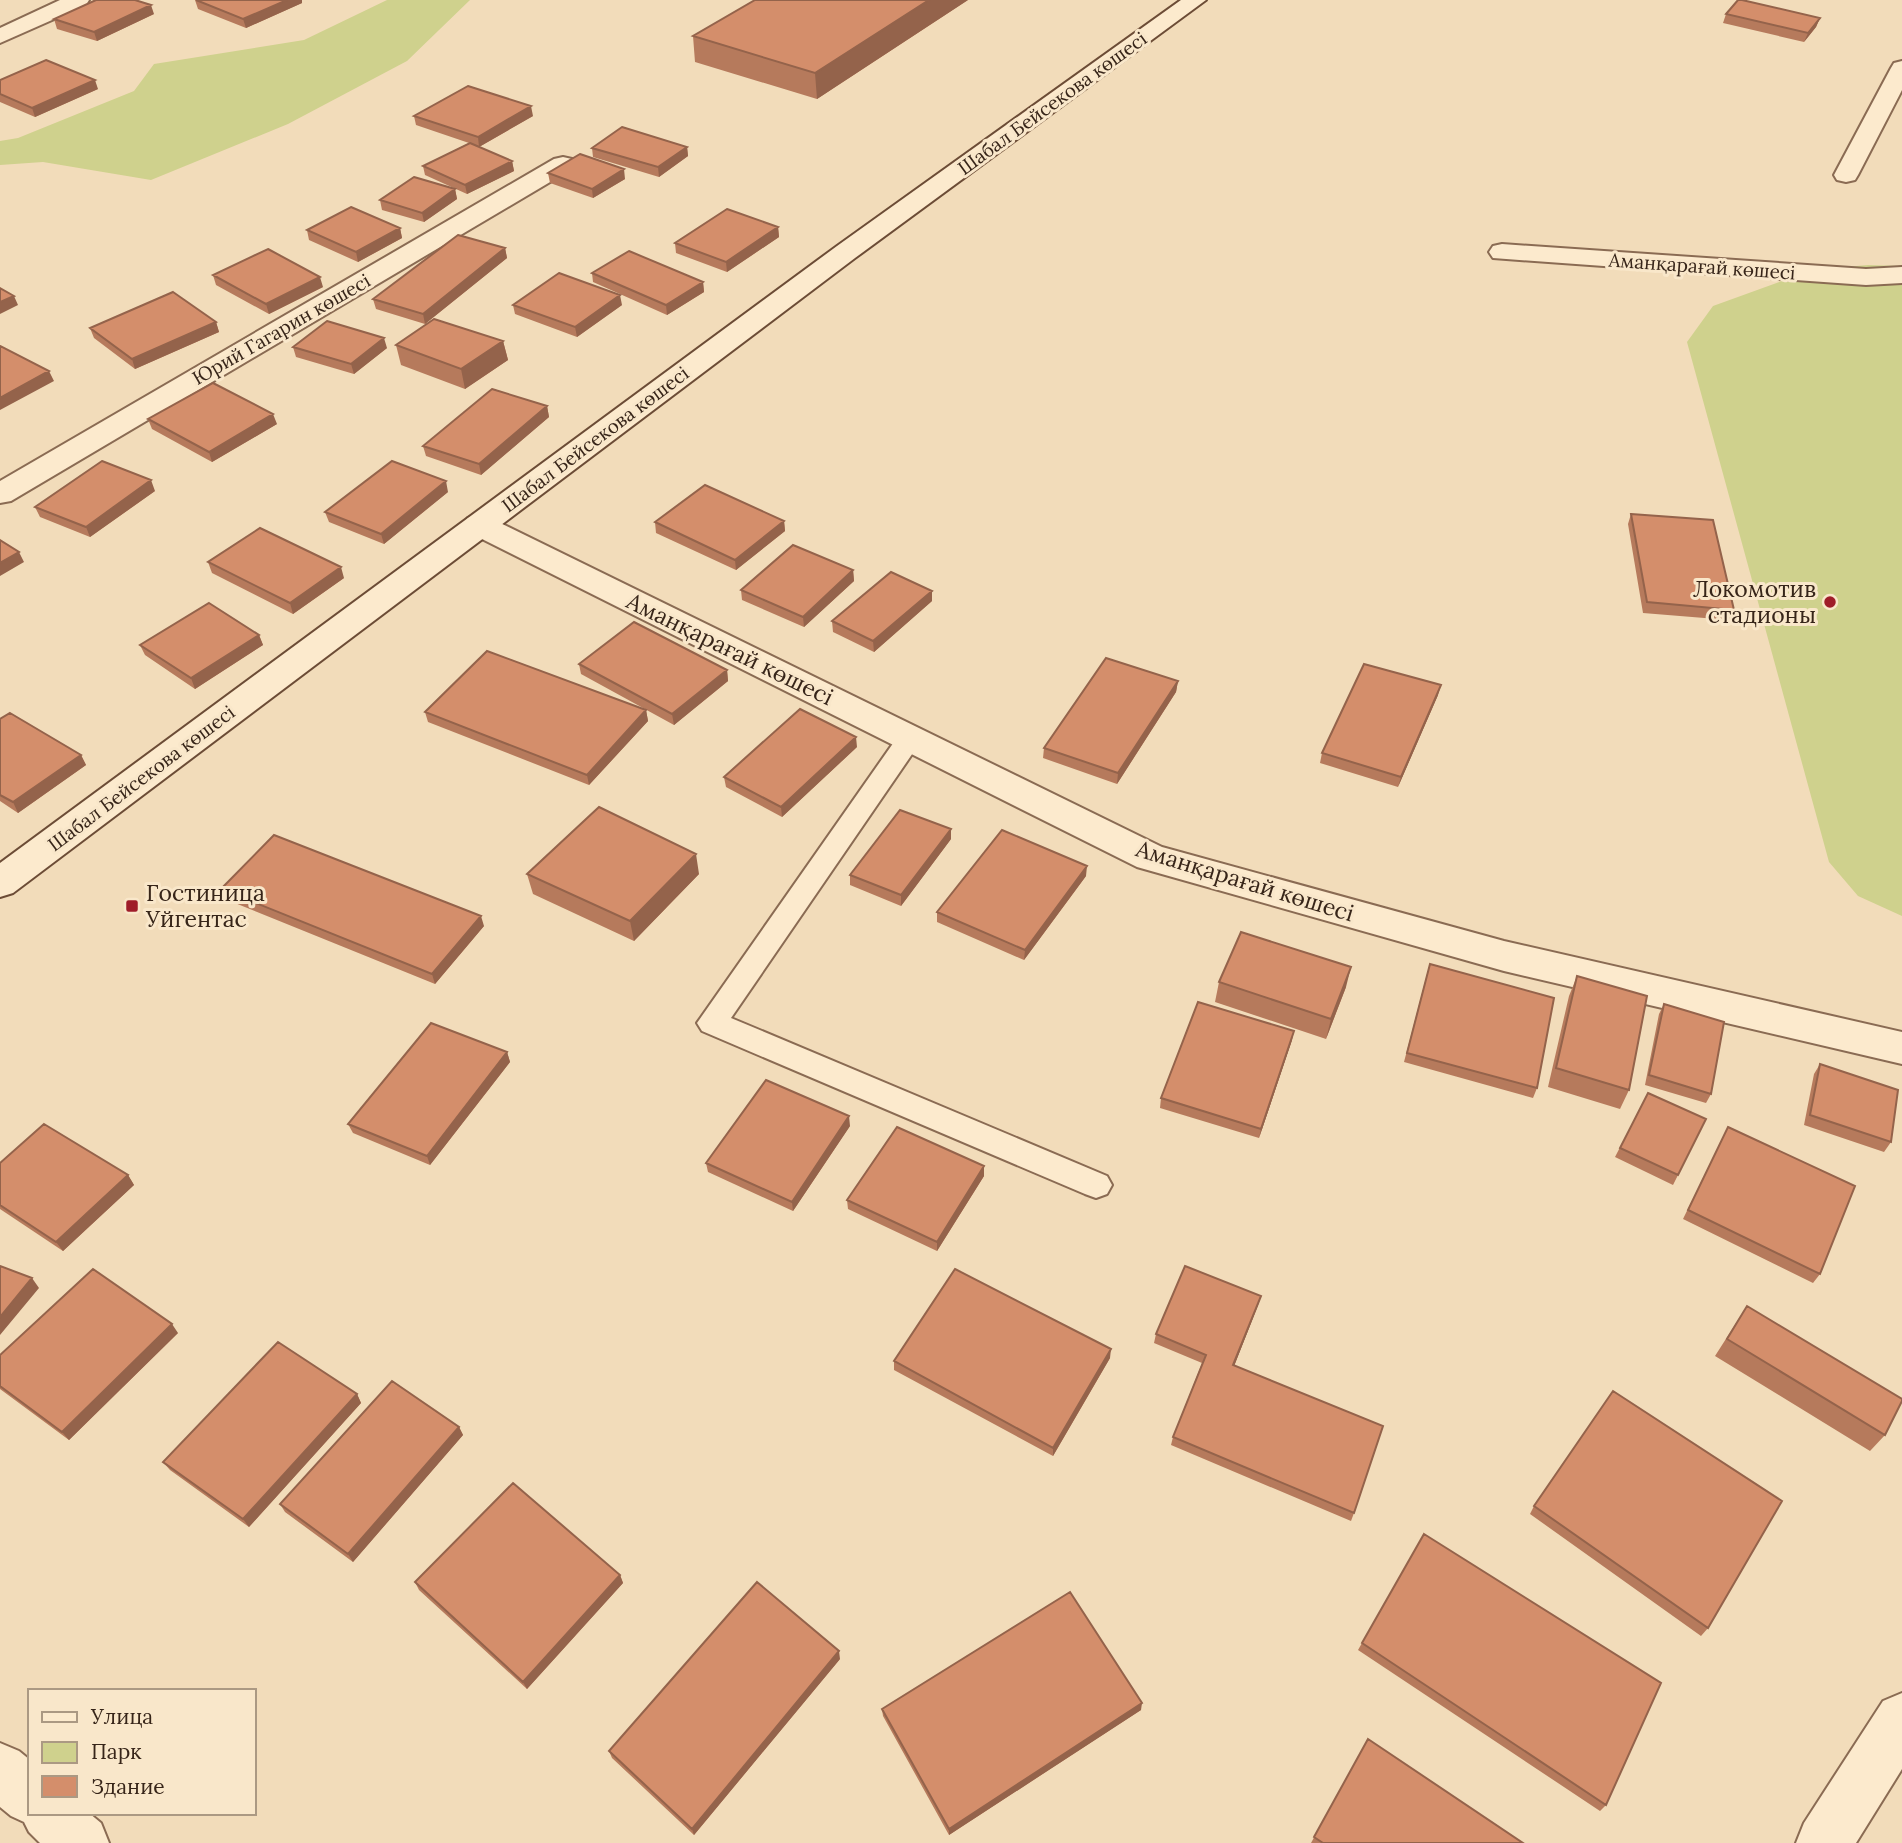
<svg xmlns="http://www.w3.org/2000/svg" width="1902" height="1843" viewBox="0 0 1902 1843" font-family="Lora,serif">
	<rect width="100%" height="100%" fill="#f2dcba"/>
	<!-- green -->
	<path fill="#cfd18d" d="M387 0H470L407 61 288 124 151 180 43 162 0 165V141L18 138 134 91 154 64 304 40Z
		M1868 265 1902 266V916L1858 896 1829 862 1687 342 1713 306 1812 270Z"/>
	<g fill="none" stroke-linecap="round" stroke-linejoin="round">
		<defs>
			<path id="service" d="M910 729 919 732 923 738 919 744 731 1018 1107 1176 1112 1185 1107 1194 1096 1198 1085 1194 702 1031 697 1023 901 732Z"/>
			<path id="minor" d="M60 0H89L86 5 0 43V28Z
				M1902 61V90L1858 175 1855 180 1846 182 1837 180 1834 175 1891 68 1894 63Z
				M563 157 572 159 575 164 572 169 11 501 0 503V481L554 159Z
				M1502 244 1866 269 1902 267V283L1866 285 1493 258 1489 252 1493 246Z
				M479 515 490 518 1162 847 1504 941 1902 1032V1064L1504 971 1137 867 468 532 463 525 468 518Z
				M1902 1693V1769L1856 1843H1796L1804 1823 1883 1701Z
				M0 1743 19 1751 30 1760V1813H89L101 1823 109 1843H40L29 1832 24 1822 11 1816 0 1807Z"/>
			<path id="secondary" d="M1181 0H1206L855 258 13 893 0 897V863L837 246Z"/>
		</defs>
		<!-- service casing -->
		<use href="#service" stroke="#8a6b53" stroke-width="4"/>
		<!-- minor casing -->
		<use href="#minor" stroke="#8a6b53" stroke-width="4"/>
		<!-- secondary casing -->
		<use href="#secondary" stroke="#6c4c36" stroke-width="4"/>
		<!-- service -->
		<use href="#service" fill="#fceacd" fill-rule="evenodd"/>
		<!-- minor -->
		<use href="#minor" fill="#fceacd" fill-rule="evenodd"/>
		<!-- secondary -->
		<use href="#secondary" fill="#fceacd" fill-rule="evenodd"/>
	</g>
	<!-- wall -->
	<path fill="#b67a5c" d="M195 0H302V3L246 28 198 9Z
		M968 0 817 99 695 62 693 36Z
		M154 14 97 41 57 29 54 19Z
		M1726 14 1820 18 1816 27 1804 42 1723 23Z
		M0 80 98 89 35 117 0 102Z
		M414 116H533L479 147 512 161 514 171 467 194 425 175 423 166 469 143 416 125Z
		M687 147 688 156 659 177 593 157 592 148Z
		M548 173 625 179 593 198 550 183Z
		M455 189 457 199 424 222 382 210 380 200Z
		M778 227 779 237 727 272 676 253 675 243Z
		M400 228 402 238 358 262 309 240 307 230Z
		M505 248 507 258 425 324 376 309 373 299Z
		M592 273 703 282 704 292 667 315 593 282Z
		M213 275 323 287 269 314 216 285Z
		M513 305H622L577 337 515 314Z
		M216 322 219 332 135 369 94 338 90 328Z
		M503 341 508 360 465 389 401 365 396 345Z
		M293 347 387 348 354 374 296 357Z
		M547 406 549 417 481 475 426 456 423 446Z
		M148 419 277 424 212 462 152 429Z
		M155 491 90 537 40 517 35 507Z
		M448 492 384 544 329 522 325 512Z
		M1631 514 1734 610 1729 620 1643 613 1628 524Z
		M784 521 785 531 736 570 656 533 655 522Z
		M208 562 344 578 293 614 212 573Z
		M853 570 854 581 804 627 742 600 741 590Z
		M932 601 874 652 833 632 832 621Z
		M259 635 263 645 195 689 145 655 140 645Z
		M579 664 727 670 728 681 674 725 581 674Z
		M1178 681 1176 692 1117 784 1043 758 1044 748Z
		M1438 695 1398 787 1320 763 1322 753Z
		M646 710 648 721 589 785 428 722 425 712Z
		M0 719 81 755 86 765 18 813 0 801Z
		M857 747 782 817 726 787 724 777Z
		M951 839 901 906 850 885V875Z
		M527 874H699L634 941 533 894Z
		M1086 876 1024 960 937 922V912Z
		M221 889 484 926 435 984 225 899Z
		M1427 974 1537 1088 1533 1098 1404 1062Z
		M1577 976 1629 1090 1620 1109 1548 1087 1569 996Z
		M1219 982 1346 987 1326 1039 1215 1002Z
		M1664 1004 1711 1094 1706 1103 1645 1085 1659 1014Z
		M1292 1040 1259 1138 1160 1108 1161 1098Z
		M507 1052 510 1062 430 1165 353 1133 348 1124Z
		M1820 1064 1891 1142 1884 1152 1804 1125 1814 1074Z
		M1648 1093 1678 1175 1673 1185 1615 1157Z
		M850 1126 793 1211 708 1172 706 1163Z
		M1728 1127 1820 1274 1813 1283 1683 1219Z
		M0 1163 128 1175 134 1185 63 1251 0 1209Z
		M984 1166V1176L937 1251 848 1209 847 1200Z
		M1261 1296 1258 1305 1234 1366 1354 1513 1351 1521 1171 1445 1173 1437 1202 1363 1154 1343 1156 1334Z
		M1747 1306 1885 1435 1870 1451 1715 1356Z
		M178 1333 69 1440 0 1389V1355Z
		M1110 1358 1053 1456 894 1370V1361Z
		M357 1394 361 1403 249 1527 170 1470 163 1462Z
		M459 1427 463 1435 353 1562 285 1512 280 1504Z
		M1534 1506 1708 1628 1701 1636 1530 1514Z
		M620 1575 623 1583 527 1689 419 1590 415 1582Z
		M1362 1643 1606 1805 1600 1811 1358 1650Z
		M840 1659 694 1835 612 1758 609 1751Z
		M882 1709 1141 1710 949 1835 883 1716Z
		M1368 1739 1523 1843H1311Z"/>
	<!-- shaded-wall -->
	<path fill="#94634b" d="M287 0H302V3L246 28 243 19Z
		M929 0H968L817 99 815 73Z
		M151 5 154 14 97 41 94 32Z
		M1820 18 1816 27 1804 42 1808 33Z
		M95 80 98 89 35 117 32 108Z
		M531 106 533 116 479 147 478 137Z
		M687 147 688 156 659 177 658 167Z
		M512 161 514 171 467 194 465 185Z
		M624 169 625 179 593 198 592 189Z
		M455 189 457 199 424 222 422 213Z
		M778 227 779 237 727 272 726 262Z
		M400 228 402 238 358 262 356 252Z
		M505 248 507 258 425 324 423 314Z
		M320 277 323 287 269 314 266 304Z
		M703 282 704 292 667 315 666 305Z
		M620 295 622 305 577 337 575 327Z
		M14 296 18 305 0 314V302Z
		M216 322 219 332 135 369 132 359Z
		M384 338 387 348 354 374 351 364Z
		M503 341 508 360 465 389 461 369Z
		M49 371 54 381 0 410V398Z
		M547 406 549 417 481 475 479 464Z
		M273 414 277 424 212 462 209 452Z
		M151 480 155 491 90 537 86 527Z
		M446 481 448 492 384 544 381 534Z
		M784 521 785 531 736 570 735 560Z
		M19 552 24 562 0 576V563Z
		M341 567 344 578 293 614 290 603Z
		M853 570 854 581 804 627 803 617Z
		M932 591V601L874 652 873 641Z
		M259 635 263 645 195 689 191 678Z
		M727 670 728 681 674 725 672 714Z
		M1178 681 1176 692 1117 784 1118 773Z
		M1441 685 1438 695 1398 787 1401 777Z
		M646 710 648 721 589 785 587 775Z
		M856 737 857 747 782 817 781 807Z
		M81 755 86 765 18 813 13 802Z
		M951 829V839L901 906V895Z
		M696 854 699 874 634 941 630 921Z
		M1087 866 1086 876 1024 960 1025 950Z
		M481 916 484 926 435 984 432 974Z
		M1351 967 1346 987 1326 1039 1331 1019Z
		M1294 1031 1292 1040 1259 1138 1261 1129Z
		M507 1052 510 1062 430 1165 427 1156Z
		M849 1116 850 1126 793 1211 792 1202Z
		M984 1166V1176L937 1251V1242Z
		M128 1175 134 1185 63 1251 56 1242Z
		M32 1278 39 1288 0 1335V1317Z
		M1261 1296 1258 1305 1231 1374 1233 1365Z
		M172 1324 178 1333 69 1440 62 1432Z
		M1111 1349 1110 1358 1053 1456V1448Z
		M357 1394 361 1403 249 1527 243 1519Z
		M459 1427 463 1435 353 1562 348 1554Z
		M620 1575 623 1583 527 1689 523 1682Z
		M839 1651 840 1659 694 1835 692 1829Z
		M1142 1703 1141 1710 949 1835V1829Z"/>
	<!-- building -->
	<path fill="#d48e6b" stroke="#94634b" stroke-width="2" d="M96 0H135L151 5 94 32 54 19Z
		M196 0H287L243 19Z
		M755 0H929L815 73 693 36Z
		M1738 0H1742L1820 18 1808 33 1726 14Z
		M46 60 95 80 32 108 0 94V80Z
		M468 86 531 106 478 137 414 116Z
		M622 127 687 147 658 167 592 148Z
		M470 143 512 161 465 185 423 166Z
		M580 154 624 169 592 189 548 173Z
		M414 177 455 189 422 213 380 200Z
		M351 207 400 228 356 252 307 230Z
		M727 209 778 227 726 262 675 243Z
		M458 235 505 248 423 314 373 299Z
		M268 249 320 277 266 304 213 275Z
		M629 251 703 282 666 305 592 273Z
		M559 273 620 295 575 327 513 305Z
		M0 288 14 296 0 302Z
		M173 292 216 322 132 359 90 328Z
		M434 319 503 341 461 369 396 345Z
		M327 321 384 338 351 364 293 347Z
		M0 346 49 371 0 398Z
		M213 383 273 414 209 452 148 419Z
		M492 389 547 406 479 464 423 446Z
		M102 461 151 480 86 527 35 507Z
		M392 461 446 481 381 534 325 512Z
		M705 485 784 521 735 560 655 522Z
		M1631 514 1713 520 1734 610 1647 602Z
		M260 528 341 567 290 603 208 562Z
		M0 540 19 552 0 563Z
		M793 545 853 570 803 617 741 590Z
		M891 572 932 591 873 641 832 621Z
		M209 603 259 635 191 678 140 645Z
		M634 622 727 670 672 714 579 664Z
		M487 651 646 710 587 775 425 712Z
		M1106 658 1178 681 1118 773 1044 748Z
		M1364 664 1441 685 1401 777 1322 753Z
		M800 709 856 737 781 807 724 777Z
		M10 713 81 755 13 802 0 795V719Z
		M599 807 696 854 630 921 527 874Z
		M900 810 951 829 901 895 850 875Z
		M1002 830 1087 866 1025 950 937 912Z
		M274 835 481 916 432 974 221 889Z
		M1241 932 1351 967 1331 1019 1219 982Z
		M1430 964 1554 998 1537 1088 1407 1053Z
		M1577 976 1647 996 1629 1090 1556 1068Z
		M1198 1002 1294 1031 1261 1129 1161 1098Z
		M1664 1004 1724 1022 1711 1094 1649 1075Z
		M431 1023 507 1052 427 1156 348 1124Z
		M1820 1064 1898 1090 1891 1142 1810 1115Z
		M766 1080 849 1116 792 1202 706 1163Z
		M1648 1093 1706 1119 1678 1175 1620 1148Z
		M44 1124 128 1175 56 1242 0 1205V1163Z
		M897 1127 984 1166 937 1242 847 1200Z
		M1728 1127 1855 1186 1820 1274 1688 1210Z
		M0 1266 32 1278 0 1317Z
		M1185 1266 1261 1296 1233 1365 1383 1426 1354 1513 1173 1437 1206 1355 1156 1334Z
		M93 1269 172 1324 62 1432 0 1386V1355Z
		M955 1269 1111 1349 1053 1448 894 1361Z
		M1747 1306 1902 1399V1401L1885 1435 1727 1339Z
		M278 1342 357 1394 243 1519 163 1462Z
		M392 1381 459 1427 348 1554 280 1504Z
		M1613 1391 1782 1501 1708 1628 1534 1506Z
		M513 1483 620 1575 523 1682 415 1582Z
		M1424 1534 1661 1683 1606 1805 1362 1643Z
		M757 1582 839 1651 692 1829 609 1751Z
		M1070 1592 1142 1703 949 1829 882 1709Z
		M1368 1739 1523 1843H1323L1314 1837Z"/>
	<!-- markers -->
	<g fill="#9f1d29" stroke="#f9e7ca" stroke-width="2.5">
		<circle cx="1830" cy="602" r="7"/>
		<rect x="125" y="899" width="14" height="14" rx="3.5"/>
	</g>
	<g text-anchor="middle" stroke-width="6" stroke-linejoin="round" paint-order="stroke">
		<!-- far-street labels -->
		<g font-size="19" fill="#372519" stroke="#f9e7ca">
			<text transform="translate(1052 103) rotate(-36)" y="7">Шабал Бейсекова көшесі</text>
			<text transform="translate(1702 266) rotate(4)" y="7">Аманқарағай көшесі</text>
			<text transform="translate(281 329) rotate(-30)" y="7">Юрий Гагарин көшесі</text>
			<text transform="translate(595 439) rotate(-37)" y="7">Шабал Бейсекова көшесі</text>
			<text transform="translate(141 778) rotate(-37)" y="7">Шабал Бейсекова көшесі</text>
		</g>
		<!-- poi labels -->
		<g font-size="23" fill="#372519" stroke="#f9e7ca" text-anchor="end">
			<text x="1816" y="597">Локомотив<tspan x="1816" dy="26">стадионы</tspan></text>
			<text x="146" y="901" text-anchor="start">Гостиница<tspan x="146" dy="26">Уйгентас</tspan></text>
		</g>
		<!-- street labels -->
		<g font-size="23" fill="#372519" stroke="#f9e7ca">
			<text transform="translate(730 649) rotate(26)" y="8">Аманқарағай көшесі</text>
			<text transform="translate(1245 881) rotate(17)" y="8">Аманқарағай көшесі</text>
		</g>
	</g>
	<!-- legend -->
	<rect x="28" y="1689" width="228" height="126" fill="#f9e7ca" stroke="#ab9983" stroke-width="2"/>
	<rect x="42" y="1712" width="35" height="10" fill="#fceacd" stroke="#ab9983" stroke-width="2"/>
	<text x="91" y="1724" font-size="21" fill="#372519">Улица</text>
	<rect x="42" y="1742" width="35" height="21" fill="#cfd18d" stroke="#ab9983" stroke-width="2"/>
	<text x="91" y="1759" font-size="21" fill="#372519">Парк</text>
	<rect x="42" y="1776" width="35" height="21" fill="#d48e6b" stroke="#ab9983" stroke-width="2"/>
	<text x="91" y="1794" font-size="21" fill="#372519">Здание</text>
</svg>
